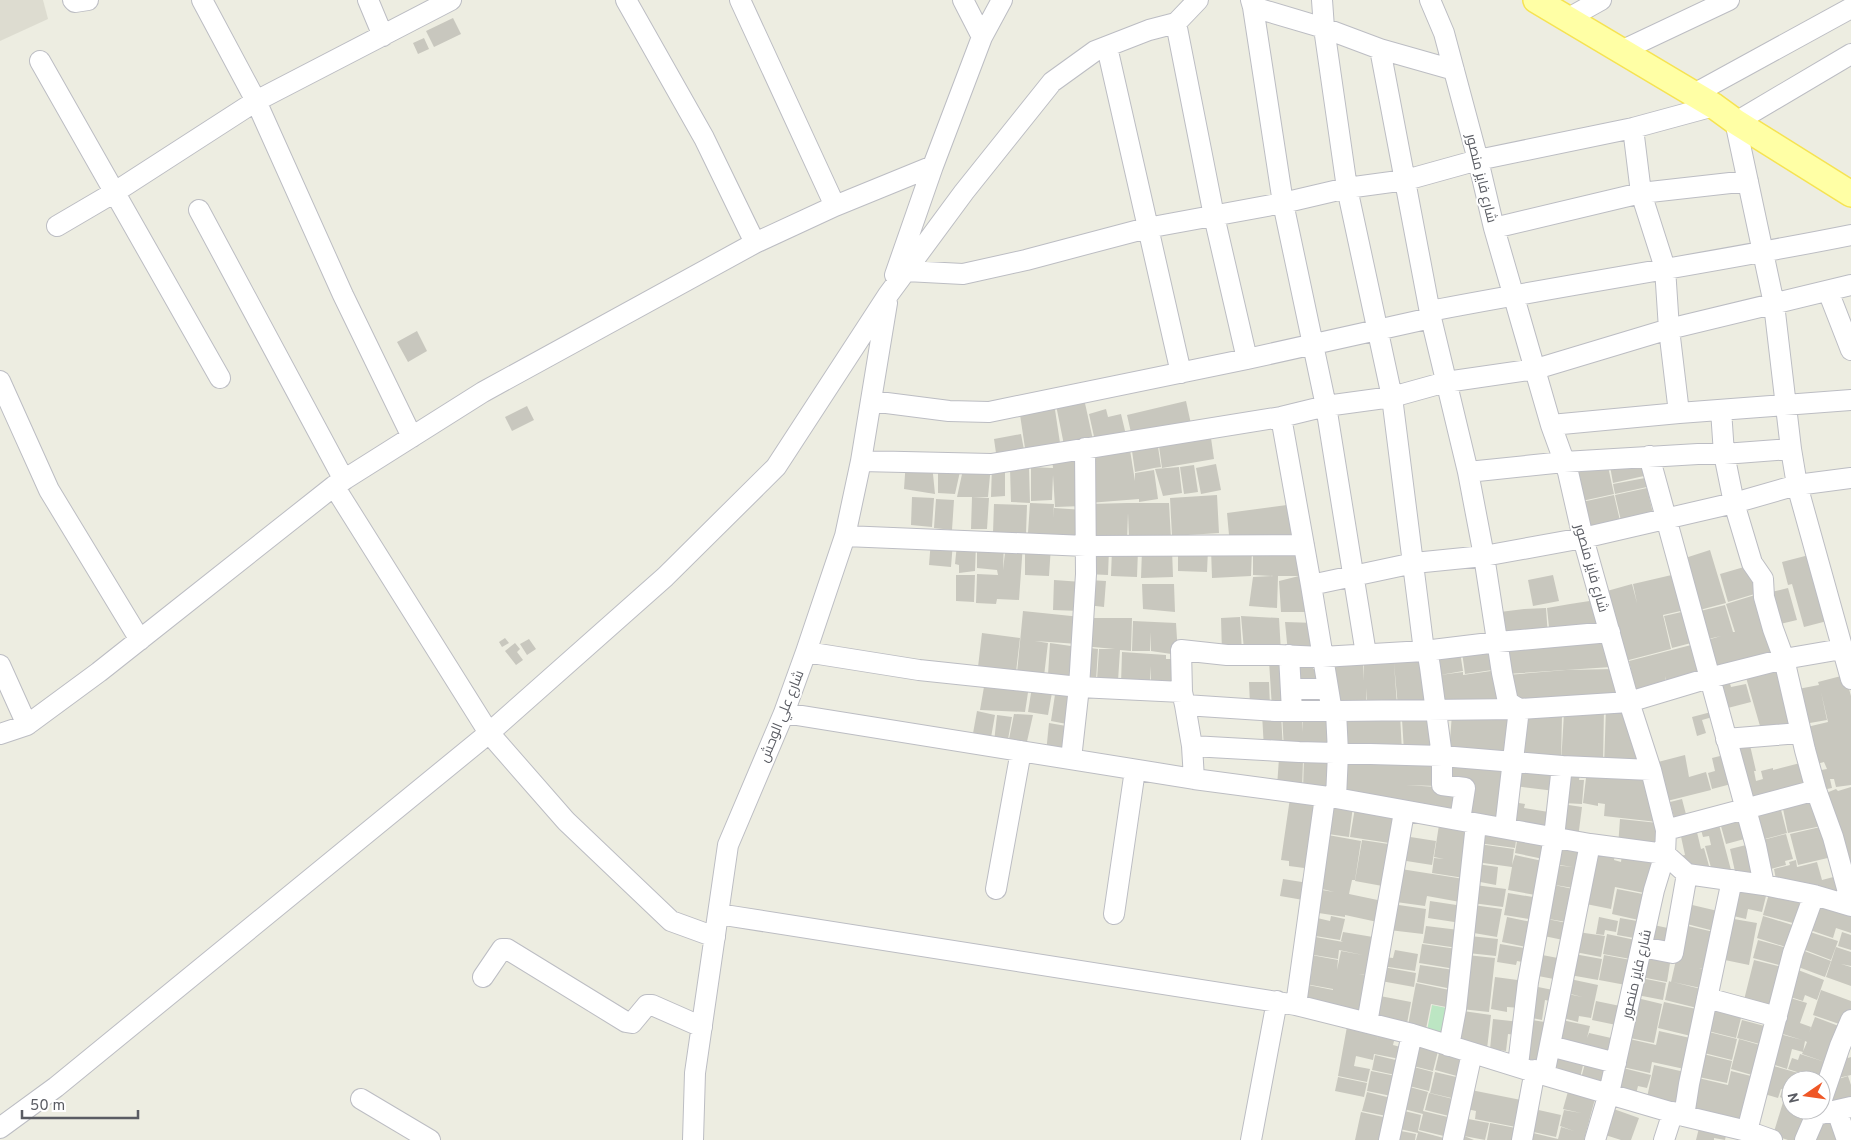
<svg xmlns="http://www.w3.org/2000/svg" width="1851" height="1140" viewBox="0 0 1851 1140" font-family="Overpass,Cairo,sans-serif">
	<rect width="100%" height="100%" fill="#edede1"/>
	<!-- education -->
	<path fill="#dddcd0" d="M0 0H43L48 19 0 41Z"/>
	<!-- green -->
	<path fill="#bce6c3" d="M1432 1005 1452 1009 1446 1039 1426 1036Z"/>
	<!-- building -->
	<path fill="#c8c7be" d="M453 18 461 34 434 47 426 31Z
		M424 38 429 49 418 54 413 43Z
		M417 331 427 351 408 362 397 342Z
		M1083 394 1093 440 1064 445 1055 400Z
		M1186 401 1191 424 1132 437 1127 415Z
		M1054 403 1060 443 1025 448 1019 408Z
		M527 406 534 420 512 431 505 417Z
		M1106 409 1108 417 1121 414 1126 435 1095 441 1089 414Z
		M1210 431 1214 459 1162 468 1158 439Z
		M1021 434 1025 455 997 460 994 439Z
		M1157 440 1161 467 1154 468V467V468L1135 472 1131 444Z
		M1129 444 1135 481V473L1154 470 1158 499 1139 502V499L1089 503 1088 450Z
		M1081 457 1083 506 1055 507 1053 475 1052 500 1031 501V467L1053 468 1052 458Z
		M1641 459 1644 476 1613 483 1610 466Z
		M906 460 932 464 935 494 904 489Z
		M1607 462 1614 494 1582 501 1575 470Z
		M1216 464 1221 490 1201 494 1196 468Z
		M964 465H991L988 497H957Z
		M992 465 1005 466V496L991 497Z
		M1194 465 1198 492 1184 494 1180 467Z
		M938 466 961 467 955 494 938 493Z
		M1179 467 1182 493 1163 496 1155 469Z
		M1010 468H1029L1030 503 1011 502Z
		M1645 478 1647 487 1615 494 1613 484Z
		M1647 488 1654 518 1622 525 1615 495Z
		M1217 495 1219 533 1172 536 1170 498Z
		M1614 495 1621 525 1589 532 1582 502Z
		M912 497 934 498 932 527 911 525Z
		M972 497 989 498 987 529H971Z
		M936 499 954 500 952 530 934 528Z
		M1030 503 1054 504 1053 518 1054 508 1084 510 1082 538 1028 533Z
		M1127 503H1169L1171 539 1129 538 1128 513 1127 541 1089 542 1088 504Z
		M994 504 1027 505 1026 534 993 533Z
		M1287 505 1293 539 1230 546 1227 513Z
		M977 539 1004 541 1003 570 1006 544H1023L1019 600 997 599 996 604 976 603 977 574 998 575 997 570 977 568Z
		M931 540 953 542 951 567 929 565Z
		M957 544H976L975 571 959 573V565L955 564Z
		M1025 544 1051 546 1049 576 1025 575Z
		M1253 547 1299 548V576L1306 579 1311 612H1281L1279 581 1299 576H1278L1277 608 1249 606 1253 577 1274 576 1253 575Z
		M1088 548 1109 549 1108 575 1086 574Z
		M1252 548 1251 576 1212 578 1211 549Z
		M1112 549 1138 550 1137 577 1111 576Z
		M1172 549 1173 577 1141 578 1142 550Z
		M1178 549 1208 550 1207 572 1178 571Z
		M1710 550 1726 603 1696 611 1682 559Z
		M1809 555 1831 620 1804 627 1792 584 1788 585 1782 562Z
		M1751 565 1758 593 1728 602 1720 574Z
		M1676 574 1685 610 1632 622 1663 615 1671 649 1625 661 1607 591 1632 584 1637 603 1633 584Z
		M956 575H975L974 602 956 601Z
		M1553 575 1559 601 1533 606 1528 580Z
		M1054 580 1082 582 1080 611 1053 610Z
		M1089 580 1106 581 1104 607 1087 605Z
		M1142 584H1174L1175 612 1143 609Z
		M1788 588 1797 620 1776 625 1767 593Z
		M1758 594 1778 658 1711 671 1704 641 1721 636 1704 640 1696 612 1725 605 1733 632H1735L1726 604Z
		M1596 600 1606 632 1550 637 1547 608 1570 604 1571 611 1570 604Z
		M1546 608 1548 637 1526 638 1525 629 1526 638 1503 640 1500 612 1524 609Z
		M1023 611 1081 617 1078 644 1035 641 1048 643 1044 676 1017 673Z
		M1686 611 1695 642 1672 648 1664 616Z
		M1241 616 1279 618 1281 652 1244 650Z
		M1240 617 1242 652 1222 653 1221 618Z
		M1085 618H1132L1131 651 1120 650 1118 681 1097 680 1099 649H1115L1082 646Z
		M1133 621 1176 623 1178 655 1151 651V632L1150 651H1132Z
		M1285 622 1316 623 1321 656 1288 653Z
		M982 633 1020 638 1016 672 978 667Z
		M1607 637 1611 667 1507 674 1504 646Z
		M505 638 509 643 502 647 499 642Z
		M529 639 536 649 527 655 520 644Z
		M515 643 520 649 517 652 523 660 516 665 505 651Z
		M1050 643 1078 647 1074 678 1048 675Z
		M1695 644 1703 673 1667 684 1665 676 1666 684 1636 691 1629 661Z
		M1082 647 1098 649 1096 681 1080 679Z
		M1495 647 1499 669 1465 674 1462 652Z
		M1122 652 1166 655V659H1178V681H1151L1150 666V685L1121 684Z
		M1460 652 1463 671 1440 675 1463 672V675L1498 670 1502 704 1439 707 1434 656Z
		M1426 657 1431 706 1398 707 1394 663 1397 706H1367L1366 688V706L1334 707 1330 662 1363 660 1364 681V661Z
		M1313 660V669H1322L1323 685 1293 686 1292 661Z
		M1269 661H1288L1291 708H1272Z
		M1778 665 1794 725 1762 733 1745 674Z
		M1615 669 1622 701 1519 706 1507 675 1566 670Z
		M1845 675 1851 696V785L1836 787 1834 779H1830L1832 788 1822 790 1816 771 1827 769 1824 762 1813 765 1807 727 1828 722 1821 692 1827 720 1804 724 1798 689 1819 685 1818 682Z
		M1728 676 1731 687 1746 684 1751 702 1720 710 1712 680Z
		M985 681 1029 686 1025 712 980 710Z
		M1249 682H1269L1270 706 1250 705Z
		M1032 687H1053L1048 715 1028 712Z
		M1056 688 1076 689 1072 725 1051 721Z
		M1606 707 1626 708 1644 768 1604 767Z
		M1604 708 1603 765 1561 764 1564 713Z
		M977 711 995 715 990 743 972 739Z
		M1715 711 1716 716 1702 720 1706 733 1697 736 1692 717Z
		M1282 713H1302V732L1303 714H1330V750H1284Z
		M1432 713 1436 752H1404L1402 719Z
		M1523 713 1562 715 1561 762 1522 760Z
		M1014 714 1033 715 1026 746 1008 744Z
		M1262 714H1281L1283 750 1264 749Z
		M1400 714 1402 752 1344 751 1342 715Z
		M1452 714 1514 718 1509 759 1477 756 1478 748 1477 756 1449 753Z
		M997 715 1012 717 1007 745 994 742Z
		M1049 723 1072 727 1069 758 1046 753Z
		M1749 741 1756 771H1754L1756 781 1763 779 1761 771 1773 768V770L1804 762 1811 790 1747 806 1733 744Z
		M1728 754 1735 783 1712 789 1708 773 1715 771 1712 758Z
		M1685 755 1689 777 1706 772 1711 790 1667 801 1658 762Z
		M1343 756 1429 761 1430 766H1436V786L1406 785 1437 787 1434 814 1340 798Z
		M1304 757 1334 759 1333 795 1303 791Z
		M1279 758 1303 760 1302 790 1277 787Z
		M1444 762 1510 770 1503 827 1464 820 1468 787 1443 784Z
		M1518 767 1557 771 1555 791 1515 786Z
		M1565 771 1580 773 1579 780H1584L1582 804 1563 803Z
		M1581 772 1649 777 1657 822 1604 816 1605 804 1598 803V806L1583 803 1586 778H1581Z
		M1437 786 1461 789 1457 818 1434 815Z
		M1851 787V880L1821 795 1836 789 1838 791Z
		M1815 796 1826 825 1788 833 1782 804Z
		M1290 798 1320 802 1314 847 1300 845 1315 847 1312 869 1289 866V861L1281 860Z
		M1682 799 1688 822 1676 825 1670 802Z
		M1513 802 1525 804 1524 808 1555 813 1552 833 1510 827Z
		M1333 804 1353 806 1349 837 1328 834Z
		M1562 804 1582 807 1578 838 1558 836Z
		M1780 806 1787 833 1761 840 1754 813Z
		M1355 808 1400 816 1396 844 1350 837Z
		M1741 813 1748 838 1726 844 1719 819Z
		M1620 819 1658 823 1655 851 1618 847Z
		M1718 821 1731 870 1717 873 1712 871 1705 846 1711 845 1709 836 1703 837 1700 826Z
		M1439 825 1471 830 1464 878 1432 873 1434 858 1444 859 1434 857Z
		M1829 825 1836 856 1798 865 1790 834Z
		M1480 827 1517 833 1515 848 1478 843Z
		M1696 828 1701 849 1704 848 1711 873 1683 867 1680 856 1685 855 1680 832Z
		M1786 834 1793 859 1785 861 1786 865 1767 870 1759 841Z
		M1328 835 1361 841 1355 880H1352L1349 894 1387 902 1382 923 1345 915V917L1312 912 1316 889 1334 892 1318 888Z
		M1518 835 1552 841 1548 860 1515 853Z
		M1404 836 1436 841 1432 865 1400 860Z
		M1362 840 1395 845 1388 887 1355 881Z
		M1557 843 1587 848 1579 889 1549 884 1553 865 1573 867 1553 864Z
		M1754 843 1762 878 1736 876 1730 849Z
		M1479 844 1514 849 1512 865 1515 855 1547 862 1541 896 1508 890 1512 867 1476 862Z
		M1591 850H1616L1614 860 1621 862 1622 855 1655 861 1649 894 1615 887 1611 909 1581 903Z
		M1796 860 1797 867 1817 862 1822 880 1841 875 1846 894 1777 885 1774 869 1790 865 1789 862Z
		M1477 864 1498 867 1496 885 1475 881Z
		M1401 869 1464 879 1460 902 1427 896 1425 906 1396 902Z
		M1304 873 1313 874 1309 901 1280 896 1283 879 1302 882Z
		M1549 884 1578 890 1572 923 1543 918Z
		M1475 885 1506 889 1503 907 1472 903Z
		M1736 885 1767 892 1762 912 1748 909 1746 919 1729 915Z
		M1617 889 1648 895 1643 921 1612 914Z
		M1770 890 1807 901 1800 925 1763 915Z
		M1508 893 1539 898 1536 920 1504 915Z
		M1815 899 1851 911V933L1836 928 1833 938 1807 929Z
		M1430 901 1463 906 1461 923 1428 918Z
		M1392 904 1426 909 1423 934 1389 930Z
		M1688 904 1722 912 1718 932 1683 923Z
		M1473 905 1502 909 1497 937 1468 932Z
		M1331 916 1345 919 1340 940 1309 935 1313 917 1330 921Z
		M1763 916 1799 927 1792 949 1757 938Z
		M1507 917 1536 923 1531 948 1502 942Z
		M1599 917 1618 921 1616 932 1605 930 1604 935 1596 934Z
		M1542 918 1572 924 1568 941 1539 935Z
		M1620 918 1643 922 1640 939 1617 935Z
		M1728 918 1757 923 1749 965 1720 959Z
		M1649 924 1677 930 1673 950 1645 944Z
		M1684 925 1718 933 1710 970 1699 968 1709 971 1705 989 1673 982 1705 990 1701 1009 1665 1000 1669 981 1671 982Z
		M1426 926 1459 930 1458 948 1423 943Z
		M1807 931 1838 941 1831 960 1800 948Z
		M1343 932 1379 938 1372 976 1359 974 1372 977 1365 1017 1329 1010 1330 1001 1329 1010 1304 1005 1308 985 1333 990V989L1300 983 1302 973 1311 975 1312 966 1304 964 1306 954 1338 960 1337 970 1341 951 1363 955 1339 950 1338 959 1308 954 1310 936 1343 942 1341 941Z
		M1578 932 1605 936 1601 957 1575 952Z
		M1842 932 1851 935V950L1838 946Z
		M1607 934 1640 941 1636 960 1603 954Z
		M1470 936 1498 939 1496 956 1468 953Z
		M1758 940 1791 949 1787 967 1753 958Z
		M1422 944 1457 949 1455 969 1419 963Z
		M1500 944 1530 949 1528 963 1517 961 1516 965 1497 962Z
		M1836 947 1851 952V966L1841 964 1851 967V986L1826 977Z
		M1799 949 1831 961 1825 977 1793 965Z
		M1395 950 1418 954 1415 971 1382 966 1383 957 1393 958Z
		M1645 952 1671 957 1667 982 1641 977Z
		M1537 954 1563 959 1559 980 1533 975Z
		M1574 954 1602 959 1598 980 1570 975Z
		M1467 955 1495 958 1489 1012 1461 1009Z
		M1604 955 1636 961 1631 986 1599 980Z
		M1754 960 1786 968 1774 1012 1743 1004Z
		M1420 965 1454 970 1452 989 1417 982Z
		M1383 967 1416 973 1414 987 1381 981Z
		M1793 968 1824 980 1817 1000 1805 995 1803 1001 1784 995Z
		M1495 977 1525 981 1521 1008 1507 1007V1012L1491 1009Z
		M1641 978 1666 983 1663 1000 1637 995Z
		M1570 979 1598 985 1591 1018 1579 1016 1578 1022 1563 1018 1568 994 1582 997 1567 993Z
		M1416 983 1454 991 1451 1008 1431 1004 1425 1034 1407 1031Z
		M1533 986 1558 991 1555 1002 1545 1000 1542 1020 1527 1017Z
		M1821 990 1851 1001V1010L1845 1026 1813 1015Z
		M1380 996 1411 1002 1406 1029 1375 1023Z
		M1633 997 1662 1004 1654 1043 1625 1037Z
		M1787 997 1807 1003 1800 1023 1811 1027 1809 1033 1815 1017 1844 1028 1821 1080H1791V1092L1781 1089 1778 1098 1761 1093 1770 1065 1812 1077 1788 1069 1792 1058 1798 1060 1800 1054 1825 1062 1802 1054 1807 1042 1805 1041 1803 1052 1792 1049 1787 1069 1769 1063 1776 1033 1802 1040 1776 1032Z
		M1596 1001 1625 1007 1621 1026 1592 1020Z
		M1664 1002 1701 1010 1695 1037 1658 1028Z
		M1710 1006 1742 1014 1736 1038 1704 1030Z
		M1463 1011 1491 1015 1487 1049 1459 1045Z
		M1493 1019 1520 1022 1518 1035 1508 1034 1506 1051 1490 1049Z
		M1532 1020 1551 1023 1542 1069 1524 1065Z
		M1562 1020 1590 1026 1587 1038 1589 1033 1620 1040 1615 1059 1557 1046Z
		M1742 1020 1772 1028 1767 1046 1737 1038Z
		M1348 1021 1380 1028 1377 1041 1380 1029 1396 1033 1393 1045 1408 1049 1405 1060 1374 1054 1373 1060 1356 1056 1354 1066 1370 1069 1367 1082 1338 1076Z
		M1659 1031 1695 1039 1689 1070 1652 1062 1650 1073 1618 1066 1625 1038 1656 1045Z
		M1705 1031 1737 1039 1732 1060 1700 1052Z
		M1739 1039 1767 1047 1759 1077 1731 1069Z
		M1415 1041 1439 1047 1433 1071 1409 1065Z
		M1845 1048 1848 1058 1851 1057V1075L1830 1080Z
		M1440 1049 1470 1057 1464 1078 1435 1070Z
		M1557 1050 1585 1057 1579 1082 1551 1075Z
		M1699 1053 1732 1061 1727 1083 1694 1076Z
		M1375 1055 1404 1062 1400 1076 1372 1070Z
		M1586 1060 1614 1068 1608 1089 1580 1082Z
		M1654 1065 1689 1073 1680 1110 1646 1102Z
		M1410 1066 1433 1072 1429 1091 1405 1085Z
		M1619 1067 1651 1075 1647 1088 1638 1086 1635 1098 1612 1092Z
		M1371 1071 1401 1077 1396 1097 1367 1091Z
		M1731 1071 1759 1078 1746 1128 1685 1113 1694 1077 1728 1085Z
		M1435 1072 1465 1079 1460 1100 1430 1093Z
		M1848 1076 1851 1085V1104L1826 1105 1832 1081Z
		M1338 1077 1367 1083 1364 1097 1335 1091Z
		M1406 1086 1428 1092 1423 1111 1456 1119 1452 1138 1419 1130 1423 1114 1400 1108Z
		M1569 1088 1596 1095 1584 1140H1527L1529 1132 1558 1139 1561 1127 1574 1131 1560 1126 1564 1110 1581 1113 1563 1109Z
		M1471 1090 1526 1101 1521 1128 1475 1119 1476 1111 1467 1109Z
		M1782 1091 1791 1094V1110H1812L1799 1140H1788L1773 1135 1784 1099 1780 1097Z
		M1367 1092 1395 1099 1391 1117 1362 1111Z
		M1429 1093 1461 1101 1457 1118 1425 1110Z
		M1608 1107 1639 1118 1631 1140H1621L1599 1133Z
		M1534 1109 1561 1115 1556 1137 1529 1131Z
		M1400 1110 1421 1115 1418 1131 1451 1140H1416L1418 1133 1395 1128Z
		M1361 1112 1392 1119 1387 1140H1355Z
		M1836 1116 1841 1140H1812L1820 1122Z
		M1463 1118 1489 1123 1485 1140 1464 1136 1474 1140H1459Z
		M1490 1123 1521 1129 1519 1140H1487Z
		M1700 1124 1727 1131 1725 1140 1714 1138V1140H1696Z
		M1396 1130 1416 1134 1415 1140H1393Z"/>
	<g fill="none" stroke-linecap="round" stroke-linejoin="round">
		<defs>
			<path id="minor" d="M73 0 75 2 88 0
				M202 0 256 101 343 295 412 437
				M368 0 383 36
				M626 0 704 138 755 243
				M740 0 835 206
				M963 0 982 37
				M1251 0 1253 7 1283 203 1326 406 1366 654
				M1322 0 1324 28 1347 188 1392 397 1424 651 1428 655 1430 667 1442 756V785L1465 788 1460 820
				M1430 0 1444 33 1478 160 1494 228 1551 425 1568 472 1583 538 1629 702 1651 770 1666 830 1665 854 1654 890 1609 1093 1595 1140
				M1253 7 1324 28 1380 49 1454 70
				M1567 19 1601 0
				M1176 23 1214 216 1247 359
				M1107 47 1181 373
				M1380 49 1431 318 1468 472 1484 556 1502 673 1508 702 1519 709 1505 828
				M1621 51 1729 0
				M40 61 220 378
				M1694 94 1851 8
				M1735 121 1774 304 1791 449 1797 485 1851 679
				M1736 122 1851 54
				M1633 128 1641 193 1665 268 1669 329 1679 413
				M199 210 344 480
				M57 226 115 192 256 101 451 0
				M1494 228 1641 193 1748 181
				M906 271 963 274 1026 260 1147 228 1283 203 1347 188 1406 180 1478 160 1633 128 1714 106
				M895 275 933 166 982 37 1002 0
				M1828 291 1851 350
				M1430 311C1570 284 1711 263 1851 235
				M0 381 49 490 140 640
				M871 401 949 411 989 412 1247 359 1431 318
				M1721 410 1724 454 1734 503 1752 563 1763 579 1764 597 1773 629 1784 659 1805 750 1816 790 1833 837 1851 903
				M1281 417 1311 585 1331 706 1336 711 1338 753 1336 798
				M1551 425 1679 413 1851 400
				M1649 456 1756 846 1764 885
				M861 461 991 464 1281 417 1326 406 1392 397 1446 382 1536 369 1669 329 1851 285
				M1468 472 1564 462 1698 454H1724L1791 449
				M334 486 489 733 566 821 671 921 715 937
				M845 536 1086 546 1304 545
				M1311 585 1414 563 1484 556 1583 538 1734 503 1797 485 1851 478
				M1610 632 1498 642 1424 651 1322 657 1278 655H1227L1181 650 1182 692 1185 705 1275 711H1336L1519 709 1629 702 1709 678 1784 659 1842 649
				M806 652 919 670 1079 687 1182 692
				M1289 655 1292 711
				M0 665 27 725
				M1291 689H1328
				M1185 705 1192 746 1194 779
				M784 713 1194 779 1336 798 1590 844 1665 854 1687 874 1764 885 1814 895 1851 906
				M0 734 27 725 99 672 334 486 483 392 755 243 835 206 933 166
				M1726 739 1800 733
				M1192 746 1299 752 1442 756 1562 766 1651 770
				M1071 759 1079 687 1086 574 1085 448
				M1666 830 1816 790
				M996 889 1021 751
				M718 914 1296 1005 1412 1034 1544 1075 1684 1116 1747 1131 1772 1140
				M1114 914 1135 770
				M1642 947 1673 953 1687 874
				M483 977 502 949H507L626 1022 632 1023 647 1005H652L702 1027
				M1707 998 1777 1017
				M1296 1005 1325 797
				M1367 1023 1404 812
				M1449 1046 1456 1009 1476 824
				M1550 1046 1616 1063
				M1518 1065 1528 982 1554 837 1562 766
				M1544 1075 1590 844
				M361 1099 430 1140
				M1821 1102 1840 1046 1851 1020
				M1837 1111 1847 1140
				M1816 1115 1851 1107
				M1684 1116 1689 1084 1732 880
				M0 1128 56 1087 489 733 665 577 776 467 888 295 964 192 1052 82 1095 51 1149 30 1176 23 1198 0
				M1747 1131 1793 953 1814 895
				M693 1140 695 1073 728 845 784 713 806 652 845 536 861 461 887 303
				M1251 1140 1277 1001
				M1389 1140 1412 1034
				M1453 1140 1472 1053
				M1522 1140 1535 1070
				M1664 1140 1673 1112
				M1805 1140 1818 1110"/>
			<path id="major" d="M1536 0 1714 106 1736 122 1851 194"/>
		</defs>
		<!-- minor casing -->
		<use href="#minor" stroke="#bcbdc3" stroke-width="22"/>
		<!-- major casing -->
		<use href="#major" stroke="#f6e352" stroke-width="28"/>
		<!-- minor -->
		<use href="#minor" stroke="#fff" stroke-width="20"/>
		<!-- major -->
		<use href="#major" stroke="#ffffa5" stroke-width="25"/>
	</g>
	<g text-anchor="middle" stroke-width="4" stroke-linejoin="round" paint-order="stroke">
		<!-- street labels -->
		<g font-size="14" fill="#5a5c63" stroke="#fff">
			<text transform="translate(1482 178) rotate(76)" y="5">شارع فايز منصور</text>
			<text transform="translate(1592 568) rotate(74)" y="5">شارع فايز منصور</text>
			<text transform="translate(781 716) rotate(-68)" y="5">شارع علي الوحش</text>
			<text transform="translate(1636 974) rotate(-77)" y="5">شارع فايز منصور</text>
		</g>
	</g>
	<!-- north arrow -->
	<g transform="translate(1806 1095) rotate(257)"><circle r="24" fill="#ffffff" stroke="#bdbec1"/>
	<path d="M0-4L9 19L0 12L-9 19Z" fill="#ef5726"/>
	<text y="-8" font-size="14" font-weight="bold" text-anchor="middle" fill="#5a5c63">N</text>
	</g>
	<!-- scale -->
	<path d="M22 1110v8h116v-8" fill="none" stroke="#5a5c63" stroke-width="2.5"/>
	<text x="30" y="1110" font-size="15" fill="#5a5c63" stroke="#ffffff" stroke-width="4" paint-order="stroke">50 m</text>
</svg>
